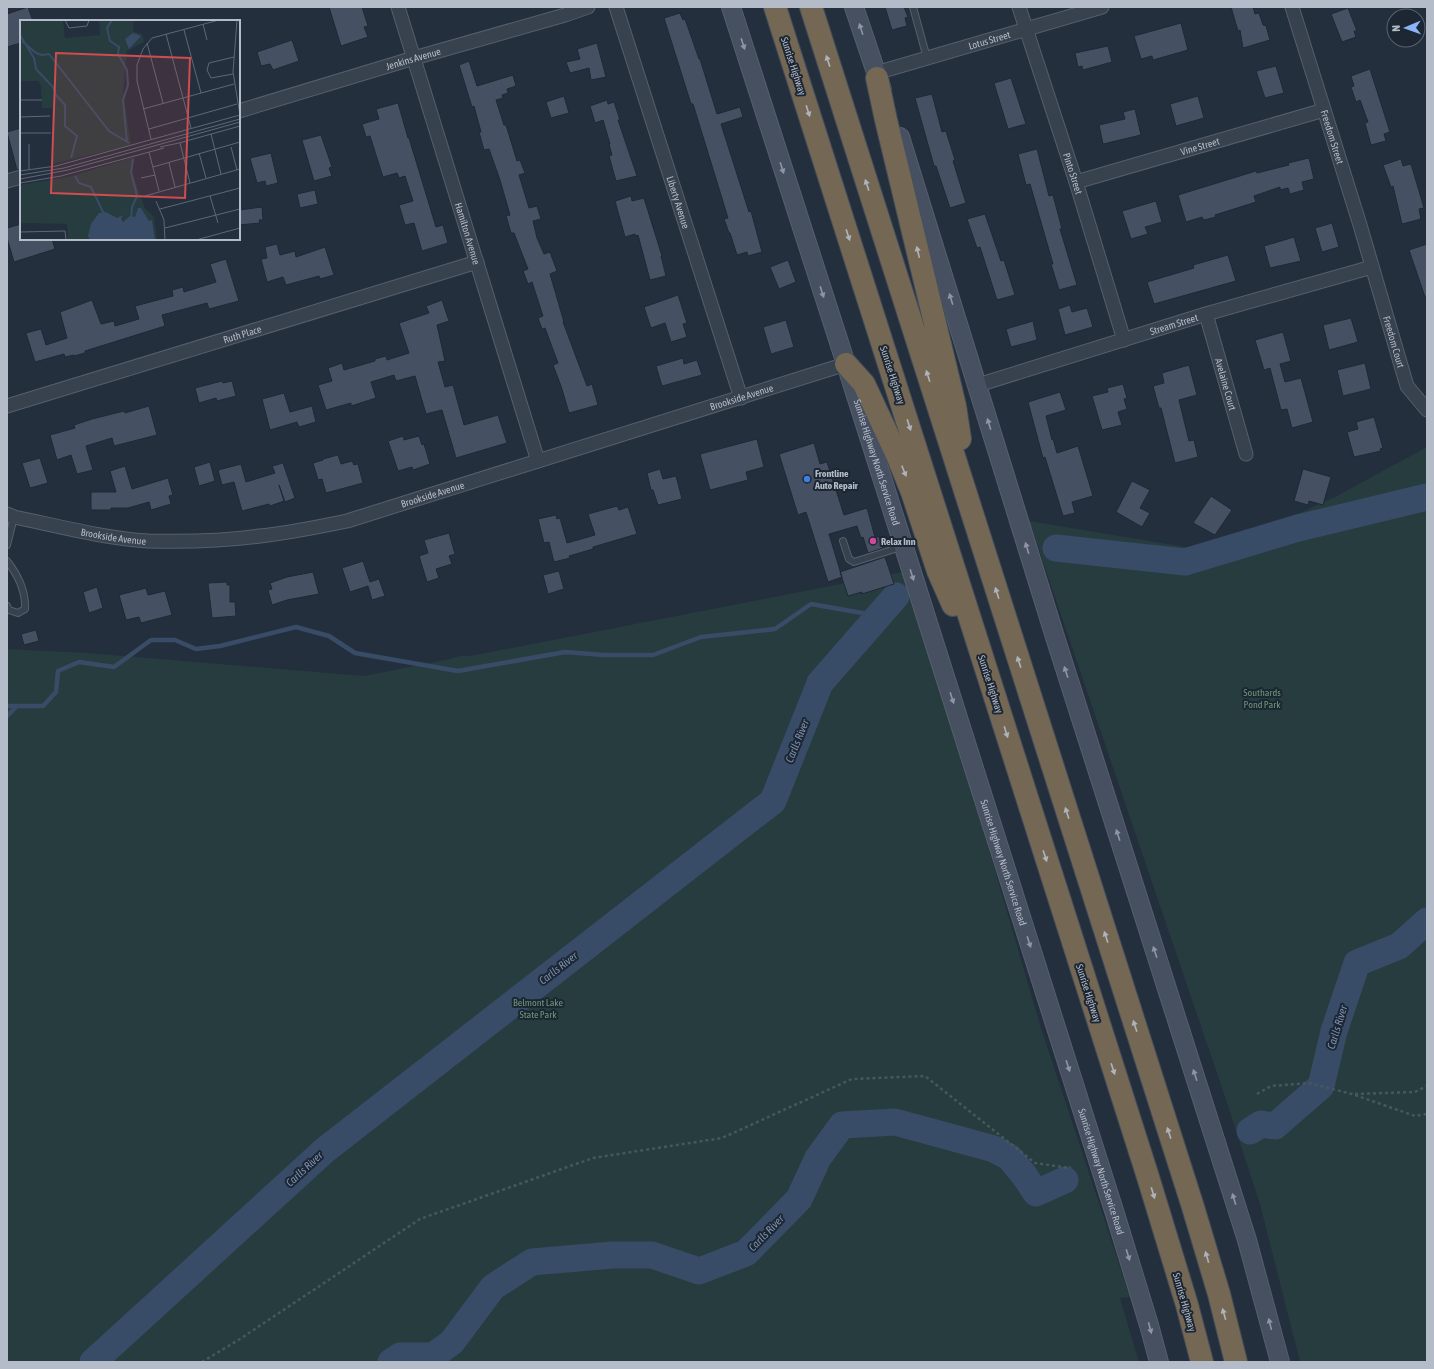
<svg xmlns="http://www.w3.org/2000/svg" width="1434" height="1369" viewBox="0 0 1434 1369" font-family="'Asap Condensed',sans-serif">
	<rect width="100%" height="100%" fill="#242f3e"/>
	<!-- green -->
	<path fill="#263c3f" d="M1427 447V1362H1300L1260 1204 1221 1085 1029 521 1192 548 1293 516 1335 497Z
		M908 571 1040 1025 1130 1297 1120 1298 1139 1362H7V649L87 653 364 676 450 659 460 656H470Z"/>
	<g fill="none" stroke-linecap="round" stroke-linejoin="round">
		<!-- stream -->
		<path stroke="#394c67" stroke-width="4.5" d="M7 706H17
			M7 716 17 706H43L56 692 58 671 79 662 114 667 151 640H175L196 649 220 646 296 627 329 636 355 653 458 671 565 652 604 655H653L701 637 775 629 811 604 879 616"/>
		<!-- river -->
		<path stroke="#394c67" stroke-width="27" d="M1056 548 1185 562 1298 528 1427 497
			M1250 1131 1261 1124 1275 1126 1321 1086 1334 1031 1357 963 1399 946 1427 921
			M93 1362 325 1150 773 801 820 683 896 596
			M391 1362 400 1356H433L452 1342 493 1287 532 1262 613 1255H652L699 1271 746 1253 799 1199 818 1158 842 1125 895 1122 994 1149 1009 1157 1024 1175 1036 1193 1065 1180"/>
	</g>
	<!-- building -->
	<path fill="#455162" stroke="#1f2835" d="M28 7 33 21H21V43L7 47V14Z
		M329 7H362L368 26 364 27 368 37 341 46Z
		M885 7H904L908 17 905 18 907 26 892 30Z
		M1231 7H1253L1255 14 1259 13 1263 25 1266 26 1270 40 1243 48 1240 30 1238 31Z
		M1348 8 1357 31H1354L1356 37 1342 42 1331 14Z
		M680 13 683 20 685 19 699 59H700L717 114 740 107 743 117 721 124 749 212 751 211 762 252 748 256 747 252 737 255 730 233H729L724 219 728 218 693 104H691L664 18Z
		M1181 23 1188 50 1153 60 1152 56 1141 59 1134 36Z
		M292 40 299 61 273 70 270 64 261 66 257 52Z
		M597 43 606 77 591 80 589 68 570 73 566 62 580 59 577 49Z
		M1108 46 1112 62 1083 70 1082 66 1078 67 1075 53Z
		M469 61 477 86 513 75 516 86 507 89 508 93 502 95 503 98 496 100 504 125H506L517 161 520 160 525 173 519 175 529 208 537 206 541 219 533 221 537 238 544 254 550 252 557 271 550 274 564 322H563L587 386 592 384 598 405 569 413 561 386 553 365 558 363 545 328 542 329 538 318 543 316 532 282 528 284 523 271 528 269 514 233H511L506 216 510 215 500 180 489 149 484 150 479 132H481L474 106 472 107 459 65Z
		M1276 66 1284 93 1265 98 1256 71Z
		M1370 69 1390 132 1384 134 1386 141 1371 145 1365 123 1368 122 1360 100 1356 102 1351 87 1354 86 1351 76Z
		M1011 78 1026 124 1008 129 994 83Z
		M932 94 942 132 946 131 955 160 953 161 966 203 950 208 936 166H934L915 98Z
		M564 96 569 113 551 118 546 102Z
		M1198 96 1204 118 1176 126 1170 104Z
		M607 100 608 104 614 102 620 120H618L637 176 616 181 609 156 612 155 609 144H610L603 120 595 123 590 106Z
		M398 103 408 138H409L436 227 443 225 448 243 422 251 414 223 405 225 399 205 413 201 405 176 399 178 397 173 383 177 370 136 366 137 362 124 379 119 376 109Z
		M1135 109 1141 135 1103 144 1099 125 1125 119 1123 112Z
		M21 128V169L17 170 7 132Z
		M321 135 332 167 329 168 332 176 314 181 302 140Z
		M1037 149 1049 196 1053 195 1062 229H1060L1077 285 1059 290 1051 264H1053L1030 184 1026 185 1018 154Z
		M271 153 278 183 266 186 265 181 257 183 250 158Z
		M1309 158 1314 179 1302 182 1304 190 1290 194 1288 188 1280 190V187L1254 196 1256 202 1215 215 1216 217 1204 220 1202 217 1186 222 1178 195 1256 171 1257 173 1289 165 1288 163Z
		M1401 159 1403 166 1411 164 1424 208 1419 209 1421 219 1402 224 1393 186 1391 187 1383 165Z
		M315 190 318 204 300 208 297 194Z
		M631 196 632 201 644 198 662 256H661L666 276 650 280 638 235 635 236V234L625 237 615 201Z
		M1156 201 1162 222 1145 227 1148 234 1131 239 1122 211Z
		M262 207 263 220H259L260 223 239 225V210Z
		M985 214 1001 261 1004 260 1015 295 997 300 980 247 977 248 967 219Z
		M1332 223 1339 247 1322 252 1315 228Z
		M21 224V239H52L55 249 14 262 7 238V228Z
		M1294 237 1301 261 1270 268 1264 246Z
		M277 244 280 255 295 251 296 257 325 247 334 275 320 279 319 276 286 285 283 277 267 282 261 259 267 258 265 247Z
		M1427 244V296L1425 297 1409 250Z
		M1228 255 1236 281 1154 304 1147 282 1194 268 1193 265Z
		M226 259 239 301 209 309 207 303 162 315 165 326 85 351V353L74 356V355L65 357 64 354 35 362 26 333 41 329 46 345 67 338 60 312 92 300 101 324 114 321 115 326 139 319 135 306 173 296 172 290 183 287 184 292 216 282 210 264Z
		M788 260 796 282 779 289 770 267Z
		M678 295 687 323 683 324 687 337 671 342 665 323 651 328 644 307Z
		M442 300 449 321 437 325 445 361 438 362 445 387 453 385 464 425 498 415 507 443 456 458 442 410 426 414 415 376 396 381 394 375 371 382 376 398 351 406V403L326 410 318 385 332 381 328 368 342 363 344 370 375 361V359L386 356 387 360 409 353 399 323 429 313 426 306Z
		M1070 305 1072 312 1087 308 1093 327 1065 335 1058 309Z
		M1351 318 1358 342 1329 350 1323 325Z
		M786 320 794 347 771 354 763 327Z
		M1033 321 1037 340 1011 347 1006 329Z
		M1283 332 1291 361 1280 364 1285 382 1301 378 1313 422 1292 428 1287 409 1281 410 1270 368 1264 370 1255 340Z
		M683 358 684 364 697 360 702 375 662 386 656 366Z
		M1365 363 1371 389 1343 396 1337 370Z
		M1189 365 1197 395 1179 400 1189 441 1194 440 1198 457 1175 463 1161 408H1159L1153 386 1164 383 1162 373Z
		M222 381 223 383 232 381 236 396 217 401 216 398 199 403 195 388Z
		M1123 384 1127 398 1124 399 1127 409 1118 412 1122 425 1102 430 1092 396 1108 392 1107 388Z
		M1060 392 1066 410 1046 416 1052 440 1053 439 1057 453 1078 446 1093 496 1072 502 1075 513 1063 516 1045 457 1043 458 1028 402Z
		M284 393 290 412 312 406 316 422 299 427 297 422 270 430 262 399Z
		M149 406 157 435 114 446 112 438 86 446 93 470 77 474 71 455 57 460 50 435 75 428 74 425 92 419 124 411 125 413Z
		M1374 417 1383 448 1380 449 1381 451 1354 457 1347 432 1358 429 1356 422Z
		M403 436 404 440 419 436 422 445 424 444 430 464 413 470 412 467 398 471 388 441Z
		M757 439 764 467 746 472 748 480 710 490 700 454Z
		M814 443 820 464 827 462 844 515 867 508 875 537H879L883 548 868 553 863 537 861 538 857 526 829 534 842 577 828 582 806 512 798 515 779 454Z
		M338 455 341 464 352 461 354 465 358 464 363 483 326 493 322 479 318 480 313 463 323 460V459Z
		M40 458 48 483 30 488 22 463Z
		M210 462 215 481 199 486 194 467Z
		M283 463 295 498 285 502 279 485 284 501 270 506 269 504 242 511 234 482 222 485 218 470 241 464 246 482 275 473 272 466Z
		M125 466 132 489 168 478 173 495 169 496 171 504 151 510 149 502 128 508H111V510H91V492H116L110 471Z
		M660 469 663 479 676 476 682 499 658 505 653 490H651L647 473Z
		M1303 469 1331 477 1323 505 1309 501 1308 505 1294 501Z
		M1132 481 1150 490 1140 508 1150 513 1142 527 1116 512Z
		M1211 496 1232 510 1215 535 1193 523Z
		M617 506 619 510 628 507 637 534 593 547V549L569 556 570 558 554 562 549 542 544 543 538 519 556 515 557 519 560 518 567 543 595 535 588 514Z
		M449 533 455 554 449 556 452 564 436 569 439 578 427 582 419 556 428 553 424 540Z
		M885 557 894 584 862 594V592L848 596 840 572Z
		M363 561 370 582 379 579 385 596 372 600 368 586 350 592 342 568Z
		M559 571 564 589 548 594 543 575Z
		M313 572 319 594 287 600 272 605 268 590 272 589 270 583 287 577Z
		M227 582V585H230V602H235L236 616 212 618 208 583Z
		M97 587 103 608 89 613 83 592Z
		M146 588 148 595 165 591 172 615 141 623 139 617 126 620 119 595Z
		M36 630 39 641 24 645 21 634Z"/>
	<g fill="none" stroke-linecap="round" stroke-linejoin="round">
		<defs>
			<path id="service" d="M913 7 927 58
				M843 541 849 559 854 562 901 547
				M7 545 14 517
				M7 561C18 575 26 590 25 609L18 613 9 610 7 606"/>
			<g id="minor">
				<path id="s1" d="M398 7 538 461"/>
				<path id="s2" d="M616 7 741 398"/>
				<path id="s3" d="M1019 7 1076 182 1124 340"/>
				<path id="s4" d="M1292 7 1360 225 1407 386 1427 410"/>
				<path id="s5" d="M876 73 1102 7"/>
				<path id="s6" d="M239 111 414 58 565 15 588 7"/>
				<path d="M7 181 21 177"/>
				<path id="s7" d="M1076 182 1324 110"/>
				<path id="s8" d="M1206 314 1246 454"/>
				<path id="s9" d="M978 385 1206 314 1372 267"/>
				<path id="s10" d="M7 406 477 262"/>
				<path id="s11" d="M7 514 14 517C58 526 103 538 148 541 185 542 224 541 260 536 289 533 318 527 347 521L846 364"/>
			</g>
			<g id="secondary">
				<path id="s12" d="M731 7 846 364 1116 1217 1149 1325 1159 1362"/>
				<path d="M854 7 882 90"/>
				<path d="M900 137 1055 637 1247 1240 1280 1362"/>
			</g>
			<path id="motorway" d="M775 7 1148 1177 1187 1305 1202 1362
				M811 7 1193 1207 1219 1294 1236 1362
				M877 78 886 120 955 406 960 439
				M846 364 864 384 897 455 912 492 938 571 953 605"/>
		</defs>
		<!-- service casing -->
		<use href="#service" stroke="#565f6c" stroke-width="8"/>
		<!-- minor casing -->
		<use href="#minor" stroke="#565f6c" stroke-width="15"/>
		<!-- secondary casing -->
		<use href="#secondary" stroke="#565f6c" stroke-width="20"/>
		<!-- motorway casing -->
		<use href="#motorway" stroke="#434c59" stroke-width="24"/>
		<!-- path -->
		<path stroke="#44595c" stroke-width="2.5" stroke-dasharray="3 3" stroke-linecap="butt" d="M1257 1094 1271 1086 1309 1083 1352 1094 1415 1116 1427 1114
			M1355 1094 1415 1092 1427 1086
			M202 1362 240 1339 420 1219 593 1158 722 1138 852 1079 925 1076 1035 1163 1069 1168 1071 1167"/>
		<!-- service -->
		<use href="#service" stroke="#38414e" stroke-width="6"/>
		<!-- minor -->
		<use href="#minor" stroke="#38414e" stroke-width="13"/>
		<!-- secondary -->
		<use href="#secondary" stroke="#465061" stroke-width="18"/>
		<!-- motorway -->
		<use href="#motorway" stroke="#746855" stroke-width="22"/>
	</g>
	<!-- one-way arrows -->
	<defs><path id="oneway-solid" d="M-6-.8H1V-3.2L6.5 0L1 3.2V.8H-6Z"/></defs>
	<g fill="#8e96a5">
		<use href="#oneway-solid" transform="translate(861 29) rotate(-108)"/>
		<use href="#oneway-solid" transform="translate(743 44) rotate(72)"/>
		<use href="#oneway-solid" transform="translate(782 168) rotate(72)"/>
		<use href="#oneway-solid" transform="translate(822 292) rotate(72)"/>
		<use href="#oneway-solid" transform="translate(951 299) rotate(-107)"/>
		<use href="#oneway-solid" transform="translate(989 424) rotate(-107)"/>
		<use href="#oneway-solid" transform="translate(1027 548) rotate(-107)"/>
		<use href="#oneway-solid" transform="translate(912 575) rotate(72)"/>
		<use href="#oneway-solid" transform="translate(1066 672) rotate(-108)"/>
		<use href="#oneway-solid" transform="translate(952 698) rotate(72)"/>
		<use href="#oneway-solid" transform="translate(1118 835) rotate(-108)"/>
		<use href="#oneway-solid" transform="translate(1029 942) rotate(72)"/>
		<use href="#oneway-solid" transform="translate(1155 952) rotate(-108)"/>
		<use href="#oneway-solid" transform="translate(1068 1066) rotate(72)"/>
		<use href="#oneway-solid" transform="translate(1195 1075) rotate(-108)"/>
		<use href="#oneway-solid" transform="translate(1234 1199) rotate(-107)"/>
		<use href="#oneway-solid" transform="translate(1128 1255) rotate(73)"/>
		<use href="#oneway-solid" transform="translate(1270 1324) rotate(-104)"/>
		<use href="#oneway-solid" transform="translate(1150 1328) rotate(75)"/>
	</g>
	<g fill="#aeb4bd">
		<use href="#oneway-solid" transform="translate(828 61) rotate(-108)"/>
		<use href="#oneway-solid" transform="translate(808 111) rotate(72)"/>
		<use href="#oneway-solid" transform="translate(867 185) rotate(-108)"/>
		<use href="#oneway-solid" transform="translate(848 235) rotate(72)"/>
		<use href="#oneway-solid" transform="translate(918 252) rotate(-103)"/>
		<use href="#oneway-solid" transform="translate(928 376) rotate(-108)"/>
		<use href="#oneway-solid" transform="translate(909 425) rotate(72)"/>
		<use href="#oneway-solid" transform="translate(904 471) rotate(68)"/>
		<use href="#oneway-solid" transform="translate(997 593) rotate(-108)"/>
		<use href="#oneway-solid" transform="translate(1019 662) rotate(-108)"/>
		<use href="#oneway-solid" transform="translate(1006 732) rotate(72)"/>
		<use href="#oneway-solid" transform="translate(1067 813) rotate(-108)"/>
		<use href="#oneway-solid" transform="translate(1045 856) rotate(72)"/>
		<use href="#oneway-solid" transform="translate(1106 937) rotate(-108)"/>
		<use href="#oneway-solid" transform="translate(1135 1026) rotate(-108)"/>
		<use href="#oneway-solid" transform="translate(1113 1069) rotate(72)"/>
		<use href="#oneway-solid" transform="translate(1169 1133) rotate(-108)"/>
		<use href="#oneway-solid" transform="translate(1153 1193) rotate(73)"/>
		<use href="#oneway-solid" transform="translate(1207 1257) rotate(-106)"/>
		<use href="#oneway-solid" transform="translate(1224 1314) rotate(-106)"/>
	</g>
	<!-- markers -->
	<circle fill="#3f7fe0" stroke="#1d2633" stroke-width="1.5" cx="807" cy="479" r="4"/>
	<circle fill="#d1479c" stroke="#1d2633" stroke-width="1.5" cx="873" cy="541" r="4"/>
	<g text-anchor="middle" stroke-width="4" stroke-linejoin="round" paint-order="stroke">
		<!-- street labels -->
		<g font-size="10" fill="#b4bcc9" stroke="#1d2633">
			<text dy="4" stroke="none"><textPath href="#s5" startOffset="118">Lotus Street</textPath></text>
			<text dy="4" stroke="none"><textPath href="#s6" startOffset="182">Jenkins Avenue</textPath></text>
			<text transform="translate(794 66) rotate(72)" y="4">Sunrise Highway</text>
			<text dy="4" stroke="none"><textPath href="#s4" startOffset="136">Freedom Street</textPath></text>
			<text dy="4" stroke="none"><textPath href="#s7" startOffset="129">Vine Street</textPath></text>
			<text dy="4" stroke="none"><textPath href="#s3" startOffset="175">Pinto Street</textPath></text>
			<text dy="4" stroke="none"><textPath href="#s2" startOffset="205">Liberty Avenue</textPath></text>
			<text dy="4" stroke="none"><textPath href="#s1" startOffset="237">Hamilton Avenue</textPath></text>
			<text dy="4" stroke="none"><textPath href="#s9" startOffset="205">Stream Street</textPath></text>
			<text dy="4" stroke="none"><textPath href="#s10" startOffset="246">Ruth Place</textPath></text>
			<text dy="4" stroke="none"><textPath href="#s4" startOffset="350">Freedom Court</textPath></text>
			<text transform="translate(893 375) rotate(72)" y="4">Sunrise Highway</text>
			<text dy="4" stroke="none"><textPath href="#s8" startOffset="73">Avelaine Court</textPath></text>
			<text dy="4" stroke="none"><textPath href="#s11" startOffset="758">Brookside Avenue</textPath></text>
			<text dy="4" stroke="none"><textPath href="#s12" startOffset="478">Sunrise Highway North Service Road</textPath></text>
			<text dy="4" stroke="none"><textPath href="#s11" startOffset="434">Brookside Avenue</textPath></text>
			<text dy="4" stroke="none"><textPath href="#s11" startOffset="109">Brookside Avenue</textPath></text>
			<text transform="translate(991 684) rotate(72)" y="4">Sunrise Highway</text>
			<text dy="4" stroke="none"><textPath href="#s12" startOffset="898">Sunrise Highway North Service Road</textPath></text>
			<text transform="translate(1089 993) rotate(72)" y="4">Sunrise Highway</text>
			<text dy="4" stroke="none"><textPath href="#s12" startOffset="1222">Sunrise Highway North Service Road</textPath></text>
			<text transform="translate(1185 1302) rotate(74)" y="4">Sunrise Highway</text>
		</g>
		<!-- poi labels -->
		<g font-size="10" font-weight="bold" fill="#b4bcc9" stroke="#1d2633" text-anchor="start">
			<text x="815" y="477">Frontline<tspan x="815" dy="12">Auto Repair</tspan></text>
			<text x="881" y="545">Relax Inn</text>
		</g>
		<!-- park labels -->
		<g font-size="10" fill="#6b9a76" stroke="#1d2633">
			<text x="1262" y="696">Southards<tspan x="1262" dy="12">Pond Park</tspan></text>
			<text x="538" y="1006">Belmont Lake<tspan x="538" dy="12">State Park</tspan></text>
		</g>
		<!-- water labels -->
		<g font-size="11" font-style="italic" fill="#7c92b1" stroke="#1d2633">
			<text transform="translate(797 741) rotate(-68)" y="4">Carlls River</text>
			<text transform="translate(558 968) rotate(-38)" y="4">Carlls River</text>
			<text transform="translate(1337 1027) rotate(-73)" y="4">Carlls River</text>
			<text transform="translate(304 1169) rotate(-43)" y="4">Carlls River</text>
			<text transform="translate(766 1233) rotate(-46)" y="4">Carlls River</text>
		</g>
	</g>
	<!-- overview -->
	<g transform="translate(20 20)">
		<rect width="220" height="220" fill="#242f3e"/>
		<path d="M0 0H43L45 18 80 15 79 0H114L113 11 122 14 124 22 107 31 103 71 111 125 33 144 32 88H22L21 66 18 61H0ZM115 137 112 153 125 188 134 197 137 220H48L47 204 0 203V165L48 157Z" fill="#263c3f"/>
		<path d="M113 13 121 16 109 29 105 19ZM118 188H121L129 201 132 200 135 220H70L68 216 71 204 79 193 86 192 97 198 103 195 101 199 103 202 110 196 115 197Z" fill="#394c67"/>
		<path fill="none" stroke="#394c67" stroke-width="2" d="M92 0 87 8 90 21 99 27 98 34 107 50 108 65 103 80 107 122M0 15 14 38 16 49 33 67 36 75 45 85V106L57 116 51 138M2 21 16 33 22 35 29 34 89 111 109 123M55 156 59 163 71 167 84 194M111 200 112 187 117 176 111 152 113 139"/>
		<path fill="none" stroke="#5e6776" stroke-width="1" d="M45 0 49 8 67 6 69 0M183 4 187 20M164 10 181 73M146 14 171 108M127 23 143 83M213 54 191 58 187 50 189 43 214 37M0 80H22M123 89 214 64M0 97 30 96M129 109 217 84M0 113H31M191 114 201 154M131 119 117 61V45L123 29 132 18 199 0M159 123 220 106M160 123 170 163M9 124V150M140 127 159 123M211 127 217 150M129 132 139 171M179 133 186 158M149 143 155 167M133 147 220 122M0 151 36 146 220 95 213 52 217 0M0 155 44 148 220 99M121 158 135 155M0 159 48 150 220 102M0 163 41 156 144 128M125 176 220 149M190 176 198 203M136 181 144 200 145 220M140 189 220 168M145 208 220 189M0 212 45 211 46 220M176 220 220 208"/>
		<path fill="#ce4d50" fill-opacity="0.15" stroke="#ce4d50" stroke-width="2" d="M36 33 170 38 165 178 31 173Z"/>
		<rect width="220" height="220" fill="none" stroke="#b4bcc9" stroke-width="2"/>
	</g>
	<!-- border -->
	<rect width="1434" height="1369" fill="none" stroke="#b4bcc9" stroke-width="16"/>
	<!-- north arrow -->
	<g transform="translate(1406 28) rotate(268)"><circle r="19" fill="#1d2633" stroke="#59626f"/>
	<path d="M0-3L7 15L0 10L-7 15Z" fill="#8ab4f8"/>
	<text y="-6" font-size="11" font-weight="bold" text-anchor="middle" fill="#b4bcc9">N</text>
	</g>
</svg>
